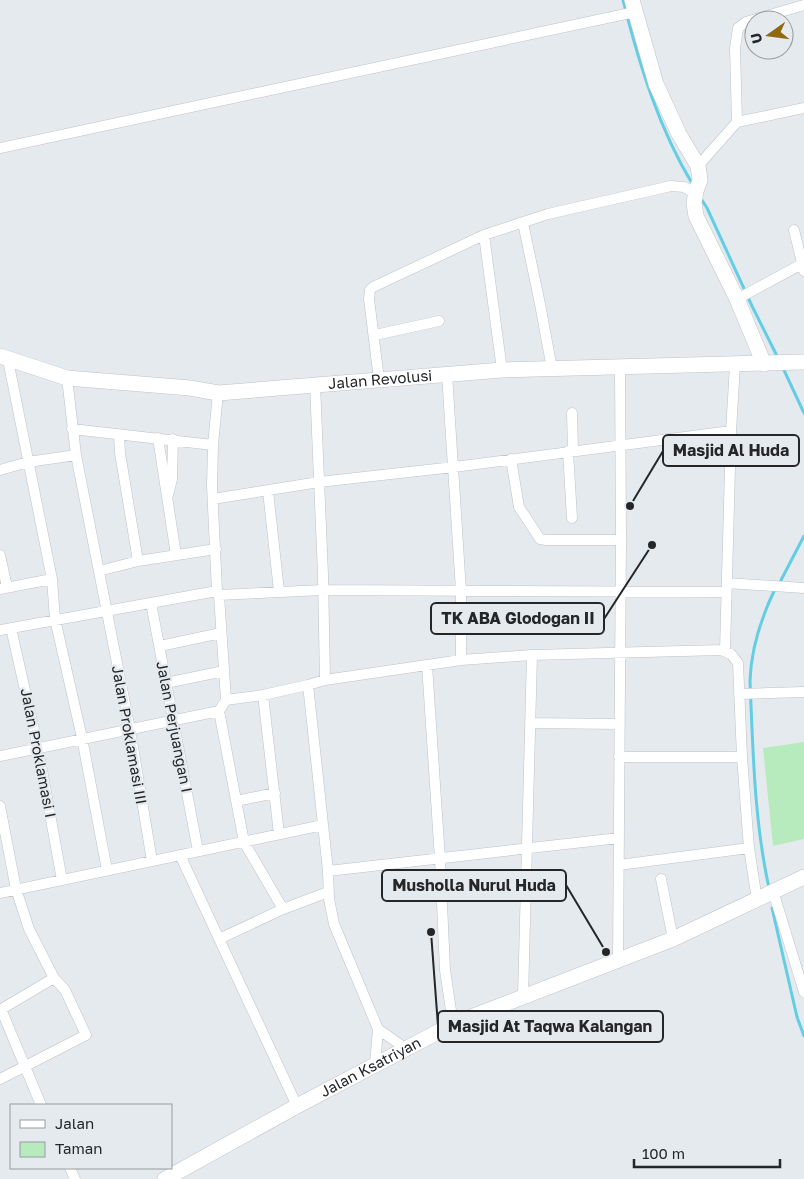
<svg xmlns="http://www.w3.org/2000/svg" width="804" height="1179" viewBox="0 0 804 1179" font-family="'Golos Text',sans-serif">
	<rect width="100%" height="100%" fill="#e5eaef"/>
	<!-- green -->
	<path fill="#b7ebbe" d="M804 742V839L773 846 763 748Z"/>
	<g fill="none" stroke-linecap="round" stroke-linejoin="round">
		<!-- stream -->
		<path stroke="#63cde4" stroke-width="3" d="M623 0C639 64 659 129 693 185
			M700 197 707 208 752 306 778 358
			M783 368 804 413
			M779 584 804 536
			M769 888C754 820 753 749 750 681 751 648 761 618 775 589
			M772 908 797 1017 804 1036"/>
		<defs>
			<path id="street" d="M737 122 804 108
				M0 148 635 12
				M698 166 737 122 735 48 738 28 746 22 804 5
				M523 223 540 304 552 369
				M794 230 804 271
				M484 235 502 370
				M737 299 802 264
				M375 335 439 321
				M8 360 52 579 55 619 82 738 107 870
				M447 374 461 591V660
				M67 378 76 455 130 729 152 861
				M379 380 369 299 370 290 373 287 484 235 548 214 671 186 684 187 695 193
				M315 384 323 575 325 680 308 685 328 871 329 899 334 924 378 1029 375 1065
				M218 393 213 445 212 486 217 591 219 595 226 700 263 695 308 685
				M572 413 573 451
				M72 429 213 445
				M119 435 120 453 138 561
				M158 438 176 555
				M568 451 572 518
				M511 459 519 507 540 539 546 540H621
				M0 470 28 462 76 455
				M268 491 279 591
				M168 495 172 479 173 439
				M213 499 319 482 454 467 731 431
				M0 555 7 587
				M99 571 138 561 216 549
				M727 583 804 588
				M0 589 52 579
				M219 595 323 590 726 592
				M151 603 198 851
				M11 628 38 748 62 880
				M0 630 217 591
				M160 646 221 633
				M725 651 731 431 735 365
				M427 665 440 859 445 970 453 1024
				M325 680 461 660 532 655 721 650 731 654 738 663 742 757 749 848 757 900
				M166 683 224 671
				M739 694 804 692
				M263 695 279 834
				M219 711 244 842 283 909
				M530 723 619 724
				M0 756 219 711 226 700
				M619 757H742
				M236 801 275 793
				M0 806 16 889 29 929 54 978
				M180 855 297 1106
				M619 865 749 848
				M328 871 619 838
				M661 879 673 939
				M773 891 804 992
				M0 893 323 825
				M219 939 283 909 328 892
				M618 960 621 540 620 367
				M523 997 532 655
				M1 1009 41 1105
				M0 1010 54 978 65 990 86 1035 0 1079
				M378 1029 405 1048
				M70 1168 75 1179"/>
			<g id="secondary">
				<path d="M632 0 656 84 679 134 698 166 700 180 696 191 694 203 696 216 737 299 764 364"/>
				<path id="s1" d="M0 356 67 378 190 388 218 393 502 370 804 362"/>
				<path id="s2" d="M165 1179 297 1106 453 1024 673 939 804 877"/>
			</g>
		</defs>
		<!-- street casing -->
		<use href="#street" stroke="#bdc2c7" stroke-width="11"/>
		<!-- secondary casing -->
		<use href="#secondary" stroke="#bdc2c7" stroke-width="16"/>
		<!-- street -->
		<use href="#street" stroke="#fff" stroke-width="10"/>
		<!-- secondary -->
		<use href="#secondary" stroke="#fff" stroke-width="15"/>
	</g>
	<g text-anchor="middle" stroke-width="4.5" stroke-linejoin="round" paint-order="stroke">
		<!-- street labels -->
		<g font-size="15" fill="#242628" stroke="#e5eaef">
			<text dy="5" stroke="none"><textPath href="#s1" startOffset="385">Jalan Revolusi</textPath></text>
			<text transform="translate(174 727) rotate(79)" y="5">Jalan Perjuangan I</text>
			<text transform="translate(129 735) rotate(80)" y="5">Jalan Proklamasi III</text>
			<text transform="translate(38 753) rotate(79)" y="5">Jalan Proklamasi I</text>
			<text dy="5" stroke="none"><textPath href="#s2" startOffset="234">Jalan Ksatriyan</textPath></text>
		</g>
	</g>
	<!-- callouts -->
	<path fill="none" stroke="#242628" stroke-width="2" d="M630 506L663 451M652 545L604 619M606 952L566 885M431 932L438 1026"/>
	<g fill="#242628" stroke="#e5eaef" stroke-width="2">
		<circle cx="630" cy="506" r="5"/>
		<circle cx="652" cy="545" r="5"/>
		<circle cx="606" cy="952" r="5"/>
		<circle cx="431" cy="932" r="5"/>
	</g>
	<g fill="#e5eaef" stroke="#242628" stroke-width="2">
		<rect x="663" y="435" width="136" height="31" rx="5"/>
		<rect x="431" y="603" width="173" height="31" rx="5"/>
		<rect x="382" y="870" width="184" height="31" rx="5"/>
		<rect x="438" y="1011" width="225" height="31" rx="5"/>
	</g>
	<g font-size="16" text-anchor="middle" font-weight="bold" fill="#242628">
		<text x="731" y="456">Masjid Al Huda</text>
		<text x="518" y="624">TK ABA Glodogan II</text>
		<text x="474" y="891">Musholla Nurul Huda</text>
		<text x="550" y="1032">Masjid At Taqwa Kalangan</text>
	</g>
	<!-- legend -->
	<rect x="10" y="1104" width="162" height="65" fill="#e5eaef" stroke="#989c9f"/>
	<rect x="20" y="1120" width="25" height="8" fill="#ffffff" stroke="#989c9f"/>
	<text x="55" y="1129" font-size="15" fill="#242628">Jalan</text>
	<rect x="20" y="1142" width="25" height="15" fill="#b7ebbe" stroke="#989c9f"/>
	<text x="55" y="1154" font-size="15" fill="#242628">Taman</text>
	<!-- north arrow -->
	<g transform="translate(769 35) rotate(256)"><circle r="24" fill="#e5eaef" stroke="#989c9f"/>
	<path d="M0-4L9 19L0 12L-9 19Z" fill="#90690f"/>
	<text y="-8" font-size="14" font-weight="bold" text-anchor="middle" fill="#242628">U</text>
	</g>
	<!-- scale -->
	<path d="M634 1159v8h146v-8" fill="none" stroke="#242628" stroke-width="2.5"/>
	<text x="642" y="1159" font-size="15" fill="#242628" stroke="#e5eaef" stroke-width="4" paint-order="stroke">100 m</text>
</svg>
